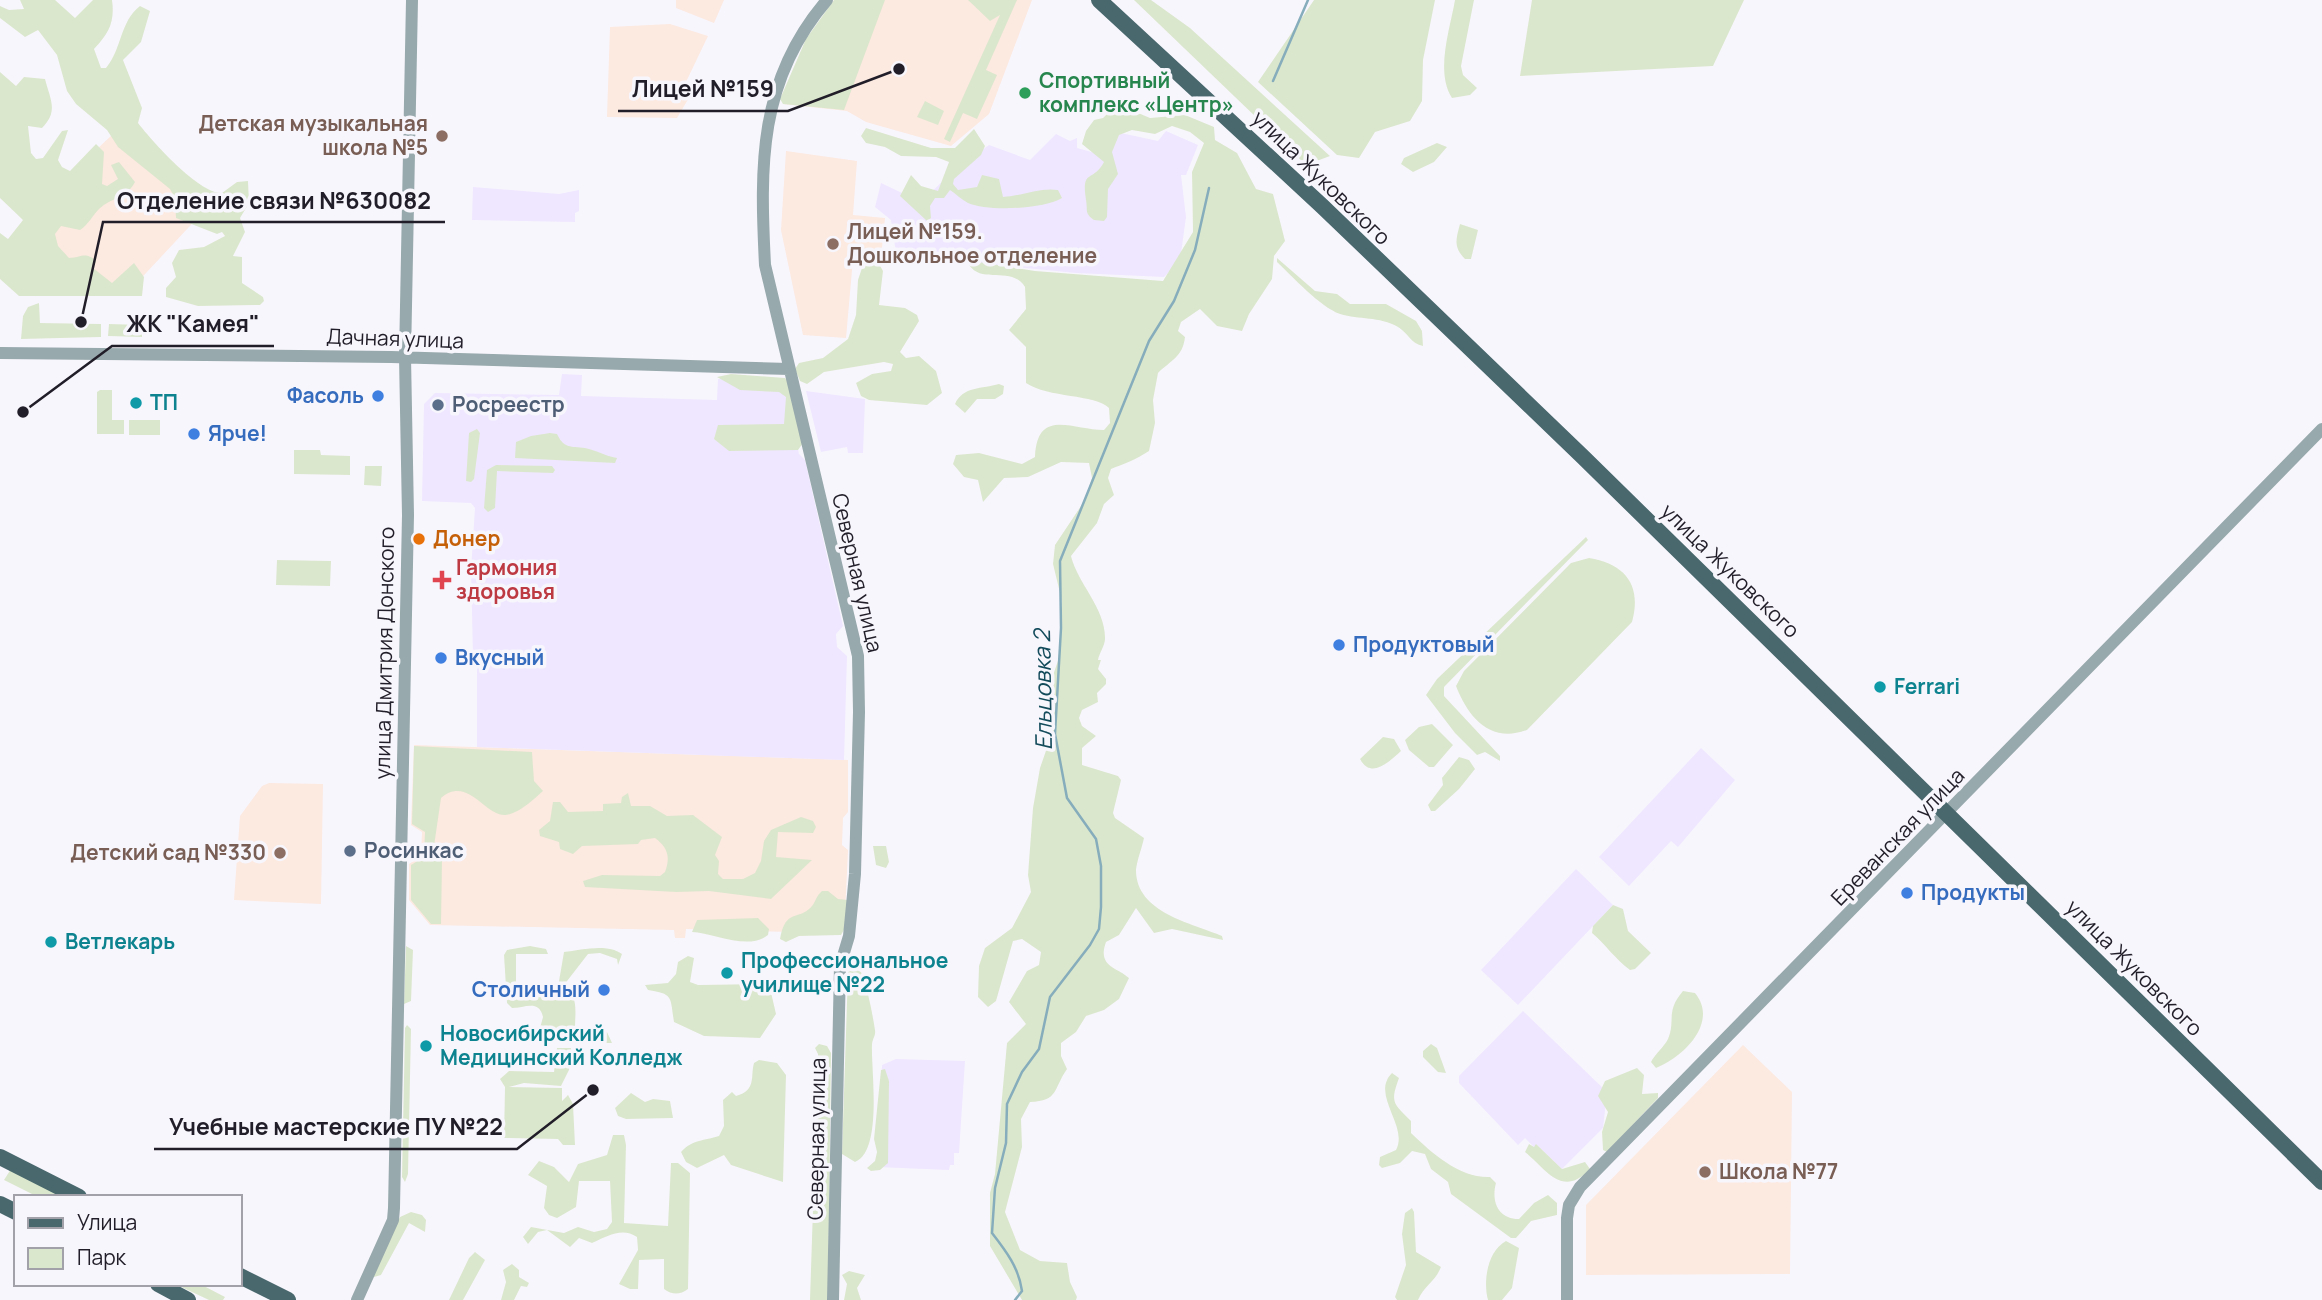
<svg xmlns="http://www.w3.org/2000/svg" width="2322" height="1300" viewBox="0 0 2322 1300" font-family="Manrope,sans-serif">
	<rect width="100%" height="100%" fill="#f8f6fd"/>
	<!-- commercial -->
	<path fill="#fce9e0" d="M676 0H724L714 23 676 8Z
		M834 0H1032L989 114 951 146 866 122 847 111 783 104Z
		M670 24 708 36 686 82 690 96 677 118 607 117 610 27Z
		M114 133 203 212 132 288 93 287 49 251 57 187Z
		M786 151 857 161 853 215 885 218 881 258 853 259 846 338 803 335 781 230Z
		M414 745 848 760V812L843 818 842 845 848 850 845 913 829 933 686 929 685 938H675L674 930 430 925 409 900V864L421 856 422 832 411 825Z
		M269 783 323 784 321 904 234 900 240 816 262 786Z
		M1743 1045 1792 1092 1790 1274 1586 1275V1205Z"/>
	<!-- built -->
	<path fill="#efe7ff" d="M1166 131 1198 145 1186 175H1181L1186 217 1180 261 1164 277 1076 273 947 260 897 259 891 220 875 207 881 183 921 202 953 171 989 145 1030 160 1056 134 1070 141 1077 138V148L1106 156 1116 132 1158 141Z
		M473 187 559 194 579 190V211L575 213V222L472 220Z
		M562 374 582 375 581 396 717 400 718 379 785 381 799 454 805 460 843 626 836 634 837 647 847 656 844 760 477 747V658L473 657 471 570 475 508 471 503 422 501 424 404 435 393 559 395Z
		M806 391 865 399 863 453H848L847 447 821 452Z
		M1701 748 1735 780 1678 847 1671 841 1629 886 1599 857Z
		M1576 869 1613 905 1518 1005 1481 970Z
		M1523 1011 1607 1092 1603 1128 1562 1169 1537 1145 1534 1147 1525 1138 1518 1145 1459 1083V1076Z
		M896 1059 965 1061 959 1153H954V1165H950L949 1170 877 1167 882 1065Z"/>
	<!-- green -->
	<path fill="#dbe7cd" d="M20 0H55L75 18 93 0H112C115 22 109 33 94 49L101 68H106C122 49 120 21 140 6L150 11 141 42 123 60 142 108 138 123C152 141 199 194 222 193L237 182 248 181 249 203 240 218 245 232 233 256 242 257V283L263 297 264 301 260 305 198 306 166 297V288L176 277 172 263 179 250 204 247 225 236 222 232 217 234 176 218 175 198 170 189 118 147 107 130 76 104 67 91 57 55 38 30 25 37 0 18V6L9 10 24 9Z
		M834 0H885L844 110 783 104 780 99 806 39Z
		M968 0H1017L986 70 997 75 977 119 963 113 950 142 944 139 1000 15 990 21Z
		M1134 0H1151L1190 28 1330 156 1306 165Z
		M1314 0H1435L1423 60 1422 101 1410 121 1375 132 1359 158 1337 155 1258 82Z
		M1455 0H1474L1461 66 1463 75 1477 88 1470 95 1452 98C1435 72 1450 29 1455 0Z
		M1532 0H1744L1713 66 1520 76Z
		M0 72 16 86 24 77 45 79C50 99 59 111 42 128L28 126 31 153 36 159 43 158 62 131 68 130 58 160 62 167 70 171 96 144 104 152 102 184 107 186 118 179 111 165 119 162 135 182C126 199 112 197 99 209 92 216 89 224 80 230L61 226 55 234 58 246 69 258C81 258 85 251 96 261L93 268 112 283 134 263 144 277 142 296H19L0 279V233L8 239 23 220 0 198Z
		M925 101 944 111 938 125 917 117Z
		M1117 104 1150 118 1185 115 1214 127 1215 140 1237 153 1256 189 1273 194 1285 241 1274 256 1272 279 1249 314 1242 331 1217 326 1200 309 1181 322 1178 331 1185 337C1183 357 1170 361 1158 373L1153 400 1155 423 1149 451C1137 459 1124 464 1111 469L1108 478 1114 495 1104 504 1097 523 1071 556C1078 584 1106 609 1105 639 1105 645 1099 654 1098 660H1101L1098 669 1106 679V684L1097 693 1098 702 1082 710 1079 718 1082 726 1096 736 1082 748V765L1118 776 1121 780 1113 813 1115 818 1144 838C1142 848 1137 860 1136 870 1136 913 1192 923 1222 936L1223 940 1172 929 1154 933 1136 908 1119 935 1106 942C1097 967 1117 967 1129 978L1119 999 1104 1010 1086 1016 1076 1032 1061 1043V1056L1067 1069C1053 1089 1059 1101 1030 1102L1021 1119 1022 1147 1005 1212 1020 1250 1040 1261 1067 1263 1070 1282 1077 1297 1076 1300H1022L990 1246V1193L995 1174 1007 1043 1026 1024 1009 1002 1027 971 1039 965 1041 952 1022 939 1013 941 996 1001 988 1007 978 997 979 966 985 948 1012 928 1031 892 1028 875 1033 808 1040 768 1049 742 1043 704 1059 658 1062 601 1053 564 1055 545 1085 500 1092 478 1089 463 1061 462 1028 477 1004 478 983 502 978 480 964 477 953 464 956 455 979 453 1022 464 1035 457C1037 407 1073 430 1104 430L1110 423 1109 408C1095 394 1048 398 1026 383V347L1009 330 1026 309 1025 287C1011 265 983 285 969 265L972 261 1035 271 1163 281 1193 232 1192 172 1204 143 1190 132 1172 126 1155 134 1132 130 1119 135 1112 152 1118 174 1108 189 1107 217 1104 221 1094 220C1084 213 1088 210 1086 200 1081 168 1093 183 1104 162L1082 144 1086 131 1094 120 1103 118Z
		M866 128 931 148H955L974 129 985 146 981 155 954 179 953 184 958 190 977 187 982 175 999 179 1003 197C1021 196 1041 187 1058 190L1062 198C1044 209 988 212 968 203 962 200 956 194 950 190L944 198H935L930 206 931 218 927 221 900 196 911 175 921 186 938 191 949 162 936 157 901 156 885 147 866 143 861 136Z
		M1437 143 1447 147 1434 162 1413 172 1401 164 1404 158Z
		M1460 224 1478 230 1471 259H1465C1453 247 1456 239 1460 224Z
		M1277 258 1315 291 1337 294 1350 304H1386L1416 321 1422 331 1423 346C1411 344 1408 333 1398 327 1379 316 1359 320 1340 314 1320 307 1293 277 1277 262Z
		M864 262H878L883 271 879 305 905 308 917 315 919 321 900 352 906 358 919 356 936 371 942 393 927 405 869 400 861 396 856 383 872 374 891 371 893 364 884 362 824 372 807 384 800 381 795 369 799 363 823 358 848 339 856 315 858 280Z
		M39 303 40 323 101 324V337L21 339 23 316 28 307Z
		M109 324 142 325V337L108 336Z
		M731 374 785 378 792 387 803 443 798 450 729 451 714 439 718 425 784 424 786 397 779 392 740 390 717 377Z
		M999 384 1004 386 1003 394 995 399H977L965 413 955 404C963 386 982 389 999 384Z
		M100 390H112V420H124V434H97V392Z
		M129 420H160V435H129Z
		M477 429 480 433 474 479 471 482 466 481 469 433Z
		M550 433 557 434C564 449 571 446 585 448 596 450 605 456 617 458L615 463 515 458 516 442 531 436Z
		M294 450H320L321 455 350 456V475L294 474Z
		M496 465 552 466 555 470 553 473 497 471 495 508 488 512 484 508 487 470Z
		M365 466H382L381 486 364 485Z
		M1586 537 1588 540 1444 687V696L1500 756V761L1485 752 1477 755 1455 733 1426 695 1437 679Z
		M1589 558C1626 564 1642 586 1632 622L1527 730C1490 744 1468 717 1456 686L1464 671 1571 563Z
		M277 560 331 561 330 586 276 585Z
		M1432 724 1453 745 1434 767H1429L1409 750 1405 740 1419 727Z
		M1383 737 1394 739 1401 751C1390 761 1371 780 1360 759Z
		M414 746 532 752 534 781 543 791C534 799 520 813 506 815 485 817 468 775 441 798L433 853 442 861 441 924H431L411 900V865L424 857 425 832 412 824Z
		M1459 757 1469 760 1475 769 1459 789 1435 811H1431L1428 805 1443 785 1442 778Z
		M628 793 631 806H650L667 816 693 815 722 837 715 855 719 861 718 874 723 879H743L755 873 761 861 764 841 771 830 801 817 813 821 816 827 813 833 778 832 776 857 812 860 771 899 709 891 676 892 585 887 583 881 602 875 660 876 665 872C671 856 667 847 655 838L641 840 638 844 582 846 573 854 560 849 559 842 540 836 539 830 550 821 553 802H560L568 812 603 811V804L621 803 622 797Z
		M873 846H886L889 862 886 868 876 865Z
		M822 891H828L838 899 848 900V923L841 935 799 936 786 942 780 939C786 907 798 922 812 906 816 901 816 896 822 891Z
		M1613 905 1623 909 1628 931 1651 953 1635 969 1630 970C1615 959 1606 945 1592 933L1593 926Z
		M758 918 769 929 768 935C749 951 713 933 692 932L697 920Z
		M406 946 413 950 411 1001 404 1004Z
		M530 946 546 949 548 954H516V985L536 997 558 987 564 952C581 950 607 943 622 954L618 965 617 959 600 953 588 954 564 985C579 998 575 1010 575 1030L567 1039 543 1034 540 1028 543 1017C539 999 525 1008 512 1008L507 1003 504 955 507 950Z
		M688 956 694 958 690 982 698 985 764 984 770 988 776 1014 760 1038 704 1036 674 1022C670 997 674 994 648 990L645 985 668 983 676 974 678 962Z
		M855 969 861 972C868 990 872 1011 875 1030 876 1036 872 1039 872 1045 871 1070 883 1151 855 1162L842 1154 848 972Z
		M1683 991 1695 993C1719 1022 1684 1057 1656 1068L1651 1062C1655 1054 1664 1047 1668 1039 1676 1020 1665 1012 1683 991Z
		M407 1025 411 1029 408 1174 405 1182 402 1177 405 1028Z
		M596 1026 607 1032 612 1043H582L586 1032Z
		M819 1044 827 1046 831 1053 828 1300H810L818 1054 815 1048Z
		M1431 1044 1437 1048 1446 1073 1438 1072 1423 1057V1051Z
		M557 1048H571L569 1070 561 1086 524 1083 509 1087 562 1088V1101L568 1095 573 1104 575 1145H563L558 1139 504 1138 505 1087 500 1079 509 1071 554 1072Z
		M759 1060 777 1063 786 1075 783 1182 731 1165 724 1155 697 1168 686 1162 681 1152C693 1139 704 1141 719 1136L724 1126 723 1100 732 1092 736 1096C757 1090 750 1077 754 1063Z
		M1637 1068 1644 1075 1642 1094 1658 1093V1098L1607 1152 1603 1150 1602 1132 1608 1112 1598 1096 1605 1081Z
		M885 1069 889 1081 888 1163 880 1170 871 1171 867 1168 875 1161 877 1152 874 1139 881 1070Z
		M1392 1073 1399 1078C1390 1103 1393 1103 1411 1121V1133C1432 1153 1459 1178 1490 1177L1496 1183C1491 1201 1498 1219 1519 1219L1534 1203 1548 1195 1557 1203V1215L1531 1221 1516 1238H1511L1451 1194 1448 1182 1431 1169 1425 1154 1412 1151 1400 1163 1382 1168 1379 1165 1380 1157 1396 1150C1409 1126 1370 1095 1392 1073Z
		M631 1093 645 1102 653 1099 670 1101 673 1118 626 1119 618 1116 615 1108Z
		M613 1135H624L626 1145 624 1223 668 1226 671 1163H678L690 1173 688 1289C680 1295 672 1295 664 1289V1259L639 1260 638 1289H630L619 1284 638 1250 637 1237C622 1227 608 1236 592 1243L579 1238 570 1247 547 1230 538 1232 528 1244 523 1237 531 1227 564 1233 578 1227 594 1232 607 1229 612 1222 610 1181H579L576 1207 557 1218 549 1215 544 1208 547 1186 528 1175 539 1161 554 1167 569 1182 578 1164 607 1155Z
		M1529 1144 1534 1147 1536 1144 1562 1169 1585 1162 1590 1169C1562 1199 1546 1169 1525 1152Z
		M11 1169 66 1197H38L4 1180Z
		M1412 1208 1414 1212 1416 1252 1441 1267C1435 1282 1424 1286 1418 1300H1397L1395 1297 1406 1265 1402 1234 1405 1213Z
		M411 1212 422 1215 426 1220 425 1232 409 1223 381 1275 374 1277V1271L400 1217Z
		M1506 1241 1519 1248 1512 1288 1502 1300H1488C1483 1282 1487 1251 1506 1241Z
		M475 1252 485 1260 463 1300H449L469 1258Z
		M512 1264 519 1270V1277L529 1283 527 1287 521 1286 514 1300H501L506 1282 503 1270Z
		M849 1271 865 1275 857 1288 861 1300H844L847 1284 842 1275Z
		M175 1284H200L225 1297 223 1300H209Z"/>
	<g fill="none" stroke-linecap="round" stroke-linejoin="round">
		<!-- stream -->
		<path stroke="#86adbb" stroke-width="2.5" d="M1273 81 1308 0
			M1015 1300 1022 1291C1019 1268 1006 1251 992 1233L995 1188 1006 1143 1007 1104 1022 1072 1039 1049 1050 997 1090 945 1099 929 1101 907V866L1096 839 1067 798 1055 734 1061 628 1060 561 1149 341 1174 301 1195 250 1209 188"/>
		<!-- minor -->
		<path stroke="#97a9ac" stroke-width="12" d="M827 0C758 80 760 166 765 265L858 656 859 712 855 874 849 936 840 966 833 1300
			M0 353 391 357 789 369
			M357 1300 393 1220 394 1208 408 515 405 357 412 0
			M1567 1300V1218L1569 1205 1580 1187 2322 429"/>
		<!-- major -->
		<path stroke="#48686d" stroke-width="16" d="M1099 0 1322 206 1583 457 2322 1182
			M0 1157 79 1197
			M0 1204 16 1212
			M240 1276 288 1300
			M158 1284 188 1300"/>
	</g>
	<!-- markers -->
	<circle fill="#2e9e5b" stroke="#f8f6fd" stroke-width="2.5" cx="1025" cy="93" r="7"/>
	<g fill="#8d6e63" stroke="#f8f6fd" stroke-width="2.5">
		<circle cx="442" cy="136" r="7"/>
		<circle cx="833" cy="244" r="7"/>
		<circle cx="280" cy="853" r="7"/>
		<circle cx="1705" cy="1172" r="7"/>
	</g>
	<g fill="#3f7fe0" stroke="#f8f6fd" stroke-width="2.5">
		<circle cx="378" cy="396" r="7"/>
		<circle cx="194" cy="434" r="7"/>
		<circle cx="1339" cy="645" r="7"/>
		<circle cx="441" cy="658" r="7"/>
		<circle cx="1907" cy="893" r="7"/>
		<circle cx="604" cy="990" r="7"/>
	</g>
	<g fill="#0f9aa8" stroke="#f8f6fd" stroke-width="2.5">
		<circle cx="136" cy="403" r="7"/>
		<circle cx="1880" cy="687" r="7"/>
		<circle cx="51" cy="942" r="7"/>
		<circle cx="727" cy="973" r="7"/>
		<circle cx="426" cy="1046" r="7"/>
	</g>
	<g fill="#5c6f8a" stroke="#f8f6fd" stroke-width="2.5">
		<circle cx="438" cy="405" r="7"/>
		<circle cx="350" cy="851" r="7"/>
	</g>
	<circle fill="#e8710a" stroke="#f8f6fd" stroke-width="2.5" cx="419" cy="539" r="7"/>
	<path fill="#e0444e" stroke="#f8f6fd" stroke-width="2.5" d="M438.5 569.5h7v7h7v7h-7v7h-7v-7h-7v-7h7z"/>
	<g text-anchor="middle" stroke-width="7" stroke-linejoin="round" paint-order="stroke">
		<!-- leisure labels -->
		<g font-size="21" font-weight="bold" fill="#27864d" stroke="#f8f6fd" text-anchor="start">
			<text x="1039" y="88">Спортивный<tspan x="1039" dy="24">комплекс «Центр»</tspan></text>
		</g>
		<!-- education labels -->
		<g font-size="21" font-weight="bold" fill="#785e54" stroke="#f8f6fd" text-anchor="end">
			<text x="428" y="131">Детская музыкальная<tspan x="428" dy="24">школа №5</tspan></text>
			<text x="847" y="239" text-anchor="start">Лицей №159.<tspan x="847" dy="24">Дошкольное отделение</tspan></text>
			<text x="266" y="860">Детский сад №330</text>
			<text x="1719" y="1179" text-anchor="start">Школа №77</text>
		</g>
		<!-- street labels -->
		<g font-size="21" fill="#221e29" stroke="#f8f6fd">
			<text transform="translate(1321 178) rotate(44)" y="7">улица Жуковского</text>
			<text transform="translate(395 339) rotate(2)" y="7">Дачная улица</text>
			<text transform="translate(1730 571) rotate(44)" y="7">улица Жуковского</text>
			<text transform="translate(857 573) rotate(77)" y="7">Северная улица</text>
			<text transform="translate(385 653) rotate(-89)" y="7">улица Дмитрия Донского</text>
			<text transform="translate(1898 837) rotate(-46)" y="7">Ереванская улица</text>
			<text transform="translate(2134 968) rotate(45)" y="7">улица Жуковского</text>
			<text transform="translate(817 1139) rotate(-89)" y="7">Северная улица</text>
		</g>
		<!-- shop labels -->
		<g font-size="21" font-weight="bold" fill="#366cbe" stroke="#f8f6fd" text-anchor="start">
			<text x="364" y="403" text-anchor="end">Фасоль</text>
			<text x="208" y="441">Ярче!</text>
			<text x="1353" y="652">Продуктовый</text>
			<text x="455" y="665">Вкусный</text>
			<text x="1921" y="900">Продукты</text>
			<text x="590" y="997" text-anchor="end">Столичный</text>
		</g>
		<!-- culture labels -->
		<g font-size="21" font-weight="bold" fill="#0d838f" stroke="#f8f6fd" text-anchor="start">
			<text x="150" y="410">ТП</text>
			<text x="1894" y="694">Ferrari</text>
			<text x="65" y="949">Ветлекарь</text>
			<text x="741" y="968">Профессиональное<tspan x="741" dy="24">училище №22</tspan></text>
			<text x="440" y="1041">Новосибирский<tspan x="440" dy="24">Медицинский Колледж</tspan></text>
		</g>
		<!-- service labels -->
		<g font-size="21" font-weight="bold" fill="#4e5e75" stroke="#f8f6fd" text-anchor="start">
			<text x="452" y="412">Росреестр</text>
			<text x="364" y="858">Росинкас</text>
		</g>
		<!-- food labels -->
		<g font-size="21" font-weight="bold" fill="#c56008" stroke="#f8f6fd" text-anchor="start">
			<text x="433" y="546">Донер</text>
		</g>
		<!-- health labels -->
		<g font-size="21" font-weight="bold" fill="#be3a42" stroke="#f8f6fd" text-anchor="start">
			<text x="456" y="575">Гармония<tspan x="456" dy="24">здоровья</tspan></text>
		</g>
		<!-- water labels -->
		<g font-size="23" font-style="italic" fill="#134b5b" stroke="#f8f6fd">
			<text transform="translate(1043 690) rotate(-91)" y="8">Ельцовка 2</text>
		</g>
	</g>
	<!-- callouts -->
	<path fill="none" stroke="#221e29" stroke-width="2.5" d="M899 69L788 111H618M81 322L103 222H445M23 412L112 346H274M593 1090L517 1149H154"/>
	<g fill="#221e29" stroke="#f8f6fd" stroke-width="2.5">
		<circle cx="899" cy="69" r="7"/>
		<circle cx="81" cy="322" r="7"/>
		<circle cx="23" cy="412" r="7"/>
		<circle cx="593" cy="1090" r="7"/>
	</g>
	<g font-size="23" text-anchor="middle" font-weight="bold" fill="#221e29" stroke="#f8f6fd" stroke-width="7" stroke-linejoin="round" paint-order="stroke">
		<text x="703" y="97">Лицей №159</text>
		<text x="274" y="209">Отделение связи №630082</text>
		<text x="193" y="332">ЖК "Камея"</text>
		<text x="336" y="1135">Учебные мастерские ПУ №22</text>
	</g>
	<!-- legend -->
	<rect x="14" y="1195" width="228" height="91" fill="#f8f6fd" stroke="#a2a0a8" stroke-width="2"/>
	<rect x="28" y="1218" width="35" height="10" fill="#48686d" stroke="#a2a0a8" stroke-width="2"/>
	<text x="77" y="1230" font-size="21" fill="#221e29">Улица</text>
	<rect x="28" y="1248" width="35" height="21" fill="#dbe7cd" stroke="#a2a0a8" stroke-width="2"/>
	<text x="77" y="1265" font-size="21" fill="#221e29">Парк</text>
</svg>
